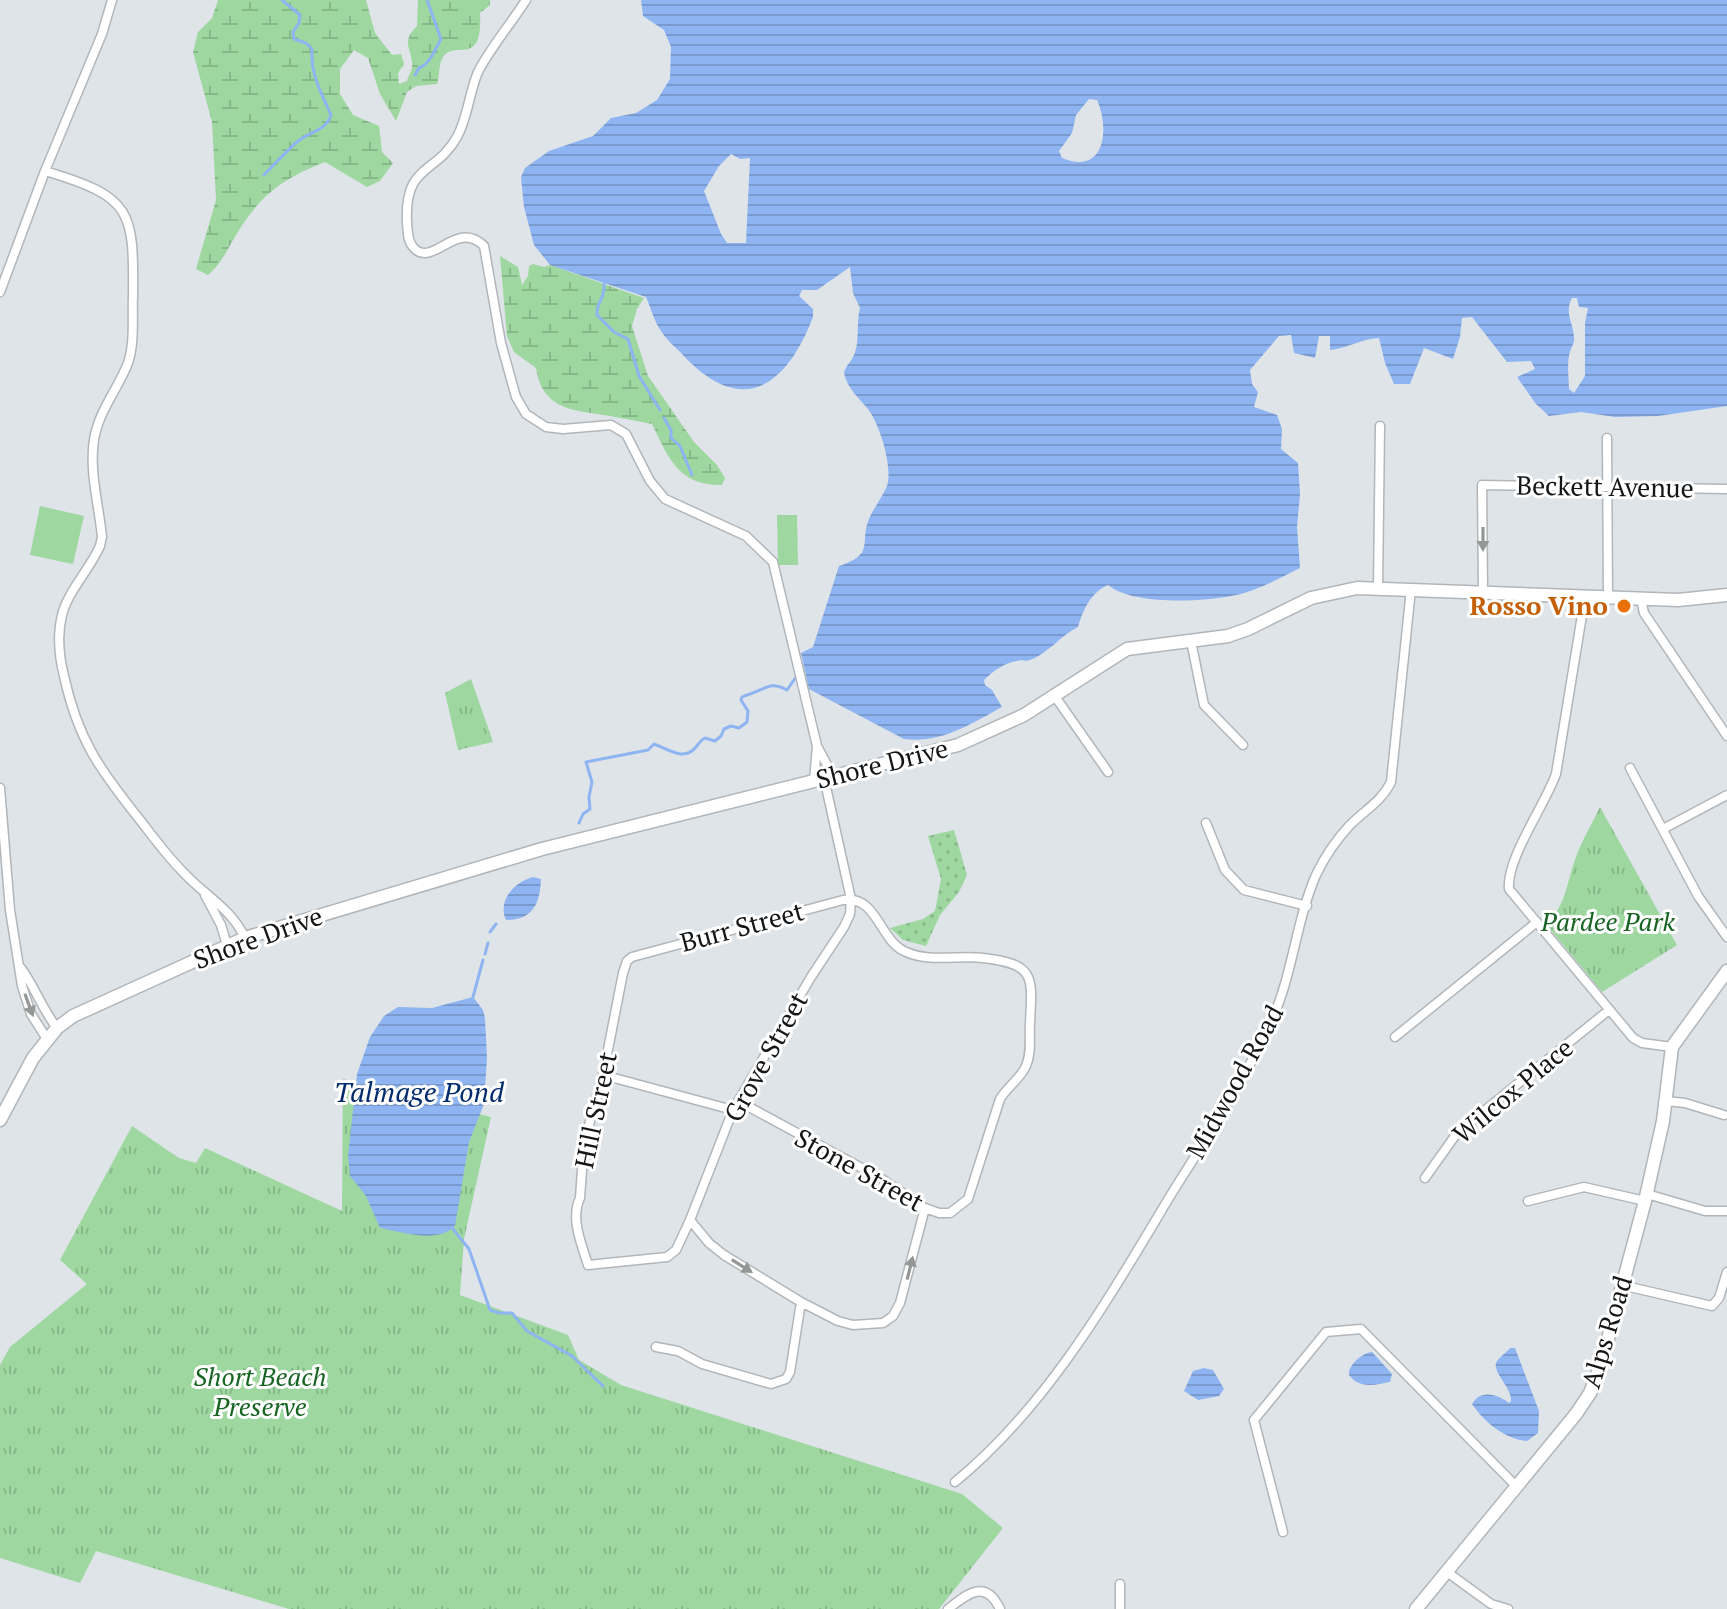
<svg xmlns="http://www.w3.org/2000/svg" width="1727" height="1609" viewBox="0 0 1727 1609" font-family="'PT Serif',serif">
	<defs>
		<pattern id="grass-dots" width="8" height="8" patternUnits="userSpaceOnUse" patternTransform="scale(2)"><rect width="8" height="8" fill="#9ed7a0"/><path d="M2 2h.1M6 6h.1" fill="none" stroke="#87b889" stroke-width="1.8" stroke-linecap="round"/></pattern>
		<pattern id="wetland-marsh" width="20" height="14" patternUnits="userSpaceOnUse" patternTransform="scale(2)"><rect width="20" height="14" fill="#9ed7a0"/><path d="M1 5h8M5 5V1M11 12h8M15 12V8" fill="none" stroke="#87b889"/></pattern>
		<pattern id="park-tufts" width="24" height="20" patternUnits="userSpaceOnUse" patternTransform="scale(2)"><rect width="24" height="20" fill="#9ed7a0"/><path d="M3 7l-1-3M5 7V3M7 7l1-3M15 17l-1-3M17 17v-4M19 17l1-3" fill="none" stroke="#87b889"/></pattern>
		<pattern id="water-rules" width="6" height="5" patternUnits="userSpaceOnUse" patternTransform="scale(2)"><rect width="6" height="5" fill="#8eb4f1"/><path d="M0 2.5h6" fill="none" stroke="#7a9ace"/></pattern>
	</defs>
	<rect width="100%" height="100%" fill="#dfe4e9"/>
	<!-- grass -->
	<path fill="url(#grass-dots)" d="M954 830 967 875 959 892 940 915 926 946 903 940 890 928 923 919 935 911 941 879 928 836Z"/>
	<!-- wetland -->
	<path fill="url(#wetland-marsh)" d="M218 0H366L375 33 392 55 401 54 404 64 398 73 399 84 407 81C408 76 411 73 412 68 414 51 399 43 417 26L418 0H490V5L480 13C483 69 455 39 443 57 438 65 440 76 437 84L416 86 407 92 396 121 380 94 368 58 354 50 340 69V94L353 115 379 126 382 152 393 163 380 181 367 187 325 162C282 179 260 195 236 235 227 250 222 263 208 275L196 269 216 200 212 122 193 52 198 32 212 18Z
		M500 256 518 267 522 285 528 276 529 266 533 264 544 267 550 265 644 298 637 309 632 326 648 376 694 442 717 465 725 478 722 485C679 486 669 459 652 424 640 422 628 419 615 417 580 410 543 414 536 368L514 352 507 336Z"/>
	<!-- park -->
	<path fill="url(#park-tufts)" d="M471 679 493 742 458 750 445 693Z
		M1600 807 1677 945 1602 992 1546 924C1564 908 1566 888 1573 866 1579 845 1591 826 1600 807Z
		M343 1079 491 1117 464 1239 460 1295 568 1335 579 1360 621 1385 962 1494 1003 1528 939 1609H289L96 1551 80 1583 0 1558V1365L10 1347 87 1284 60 1260 132 1126 179 1158 196 1163 205 1148 342 1211Z"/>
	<!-- pitch -->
	<path fill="#9ed7a0" d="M40 506 84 516 73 564 30 555Z
		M797 515 798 565H778L777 515Z
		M1655 910 1665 927 1636 943 1626 926Z"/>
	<!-- water -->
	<path fill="url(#water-rules)" fill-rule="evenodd" d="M641 0H1727V406L1658 416 1615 417 1581 412 1549 416 1536 404 1517 377 1535 369 1531 361 1507 362 1472 317 1462 318 1460 337 1453 359 1424 348 1410 384H1394L1385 363 1379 338C1361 339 1348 348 1330 350V336H1319L1315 358 1294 353 1291 335 1279 336 1250 370 1252 384 1258 392 1254 407 1277 415 1282 429 1281 449 1298 463 1300 494 1297 527 1300 568C1278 579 1255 592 1231 596 1200 602 1132 605 1108 585 1091 592 1083 610 1078 627 1061 635 1049 653 1030 660 1023 662 1024 659 1017 661 1004 663 993 671 984 680L985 685 992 690 1002 707C971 724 940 744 904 739L809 689 801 653 813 647 839 566C876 554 859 543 869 519 874 507 882 498 887 486 893 467 880 425 868 409 858 397 847 388 844 373 846 365 851 362 854 355 860 342 856 323 860 308L853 293 850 267 817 290H802L799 296 813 309V317C786 388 741 418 682 354 675 347 666 339 661 331 654 321 651 308 646 297L550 265 534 245 524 207 521 177 525 168 549 151 593 136 611 118 636 113 657 100 670 79 671 47 664 30 643 16ZM1089 99 1097 100C1110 129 1105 176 1062 158L1059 151 1072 133 1076 115ZM731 154 740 159 750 158 746 243H727L721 234 704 191 719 166ZM1572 298H1577L1579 307 1588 308 1585 323V376L1574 393 1569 389C1569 379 1567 366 1569 356 1570 349 1575 343 1574 337 1573 322 1564 313 1572 298Z
		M533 877 541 879C540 904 533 920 506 920 497 901 514 882 533 877Z
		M473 997 483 1010 485 1018 487 1057 484 1104 469 1142 455 1226C437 1244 402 1232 380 1228L366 1196 350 1176 348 1156 357 1074 370 1037 384 1016 398 1007 432 1008Z
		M1510 1348H1515L1539 1411 1538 1433 1527 1441C1505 1439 1485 1423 1472 1404 1480 1389 1498 1394 1509 1403L1511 1401C1512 1388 1493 1373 1496 1363 1497 1359 1507 1352 1510 1348Z
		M1372 1352 1392 1374 1390 1382C1375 1385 1359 1389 1349 1375 1348 1365 1362 1353 1372 1352Z
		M1204 1368 1213 1370 1224 1389 1219 1396 1198 1400 1184 1391 1193 1371Z"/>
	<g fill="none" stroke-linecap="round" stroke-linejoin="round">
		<!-- stream -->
		<path stroke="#8eb4f1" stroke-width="3" d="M415 75 419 68C431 63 435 49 441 39L427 0
			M264 175C275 164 285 152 297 142 308 132 325 132 331 115 321 92 310 74 312 49L306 43 294 39 293 32 299 23 300 15 282 0
			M604 284C606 297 596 302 597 315L614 332 628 339 639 376 660 410
			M664 418 671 430V438L680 446 692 475
			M579 823 583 814 590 809 589 797 592 782 586 762 648 750 654 744C668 749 684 762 696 747 699 743 701 740 705 738L715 741 721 736 724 729 731 726 739 728 747 722 748 711 741 700 742 697C746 695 751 694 755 692 768 687 772 682 787 690L796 677
			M490 932 496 924
			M485 954 488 943
			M473 997 483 960
			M453 1229 469 1249 490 1310 499 1313H512L527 1331 572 1356 603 1386"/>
		<defs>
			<path id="street" d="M526 0C512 22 489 50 478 72 469 93 468 117 457 137 436 175 404 163 407 223 408 231 407 240 413 247 432 270 456 218 484 246L501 343 516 397 526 414 546 427 563 429 611 425 626 434 650 481 665 499 746 536 773 562 817 746 833 776
				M45 171C132 197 134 210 133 296 132 318 135 342 128 363 118 389 98 412 94 440 89 471 99 506 102 537L100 546C90 569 68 591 62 615 57 635 59 656 64 676 78 740 100 770 140 820 154 838 167 856 183 872 205 896 231 908 245 938
				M0 292 45 171 102 34 112 0
				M1607 438 1608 598
				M1378 588 1380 426
				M1483 592 1482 485 1727 489
				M1585 597 1556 774C1545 805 1506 859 1509 889L1633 1038 1642 1043 1672 1047
				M1641 599 1644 613 1727 736
				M1191 641 1204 705 1243 745
				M1054 695 1108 772
				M1630 768 1698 896 1727 937
				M814 781 817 746
				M0 788 10 910 22 986 31 1014 47 1039
				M1206 823 1225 870 1244 890 1307 906
				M1663 829 1727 795
				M205 895 221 925 227 945
				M21 968C35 987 42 1009 57 1028
				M1395 1037 1537 922
				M603 1075 733 1110
				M738 1101 882 1179 925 1208 939 1213H950L968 1199 1000 1099C1007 1087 1021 1078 1026 1066 1032 1052 1029 1038 1030 1023 1032 978 1037 964 983 958 958 955 928 963 904 951 879 939 877 895 843 900L632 957 627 961 623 973 603 1075 584 1143 580 1198C570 1219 582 1245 588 1265L667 1257 676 1250 690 1220 733 1110 811 977 844 927 850 914 851 899 824 778
				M1666 1101 1685 1103 1724 1115
				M1425 1178 1457 1133 1609 1010
				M1647 1194 1705 1211H1727
				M1528 1201 1584 1187 1645 1201
				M690 1220 709 1243 724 1255 801 1302 838 1321 853 1325 883 1323 893 1316 900 1303 925 1208
				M1621 1285 1712 1306 1719 1298 1727 1272
				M656 1347 678 1351 702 1364 771 1384 786 1379 790 1372 801 1302
				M955 1482C1049 1405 1110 1296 1172 1193 1207 1137 1245 1080 1272 1020 1293 973 1296 921 1316 875 1325 856 1336 840 1350 825 1365 810 1382 801 1391 782L1411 589
				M1283 1532 1254 1420 1326 1332 1361 1329 1517 1487
				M1447 1572 1491 1604 1508 1609
				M1120 1584V1609
				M948 1609C968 1593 986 1579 1000 1609"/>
			<path id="secondary" d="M0 1120 33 1058 57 1028 73 1016 245 938 542 849 958 745 1024 715 1127 649 1228 636 1248 629 1311 598 1357 588 1678 600 1727 595
				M1416 1609 1576 1414 1590 1393 1601 1365 1645 1201 1663 1121 1672 1047 1727 971"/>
		</defs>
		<!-- street casing -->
		<use href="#street" stroke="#b1b6ba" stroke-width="11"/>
		<!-- secondary casing -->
		<use href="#secondary" stroke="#b1b6ba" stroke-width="15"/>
		<!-- street -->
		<use href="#street" stroke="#fff" stroke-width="8"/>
		<!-- secondary -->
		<use href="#secondary" stroke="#fff" stroke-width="12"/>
	</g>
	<!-- one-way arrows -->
	<defs><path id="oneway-solid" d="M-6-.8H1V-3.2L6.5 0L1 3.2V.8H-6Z" transform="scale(2)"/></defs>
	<g fill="#959696">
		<use href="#oneway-solid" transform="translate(1483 539) rotate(90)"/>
		<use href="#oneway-solid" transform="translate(29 1005) rotate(70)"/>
		<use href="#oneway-solid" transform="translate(742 1266) rotate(32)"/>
		<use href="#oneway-solid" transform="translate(910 1268) rotate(-76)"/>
	</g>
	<!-- markers -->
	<circle fill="#e8710a" stroke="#fff" stroke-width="3" cx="1624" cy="606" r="8"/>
	<g text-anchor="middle" stroke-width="6" stroke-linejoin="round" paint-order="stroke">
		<!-- street labels -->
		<g font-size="26" fill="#131516" stroke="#fff">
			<text transform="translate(1605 487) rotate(1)" y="9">Beckett Avenue</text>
			<text transform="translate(882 764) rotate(-14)" y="9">Shore Drive</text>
			<text transform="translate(742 927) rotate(-15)" y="9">Burr Street</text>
			<text transform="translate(258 938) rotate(-20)" y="9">Shore Drive</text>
			<text transform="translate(766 1057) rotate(-61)" y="9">Grove Street</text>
			<text transform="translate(1235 1082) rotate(-61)" y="9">Midwood Road</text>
			<text transform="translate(1513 1091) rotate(-40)" y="9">Wilcox Place</text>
			<text transform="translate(596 1110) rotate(-78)" y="9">Hill Street</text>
			<text transform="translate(859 1170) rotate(29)" y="9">Stone Street</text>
			<text transform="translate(1607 1332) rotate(-73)" y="9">Alps Road</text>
		</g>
		<!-- food labels -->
		<g font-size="26" font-weight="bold" fill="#c56008" stroke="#fff" text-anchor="end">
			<text x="1608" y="615">Rosso Vino</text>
		</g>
		<!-- park labels -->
		<g font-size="26" font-style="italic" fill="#176423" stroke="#fff">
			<text x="1608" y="931">Pardee Park</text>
			<text x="260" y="1386">Short Beach<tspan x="260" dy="30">Preserve</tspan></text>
		</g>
		<!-- water labels -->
		<g font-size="28" font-style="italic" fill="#032c6e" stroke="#fff">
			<text x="419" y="1102">Talmage Pond</text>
		</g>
	</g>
</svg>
